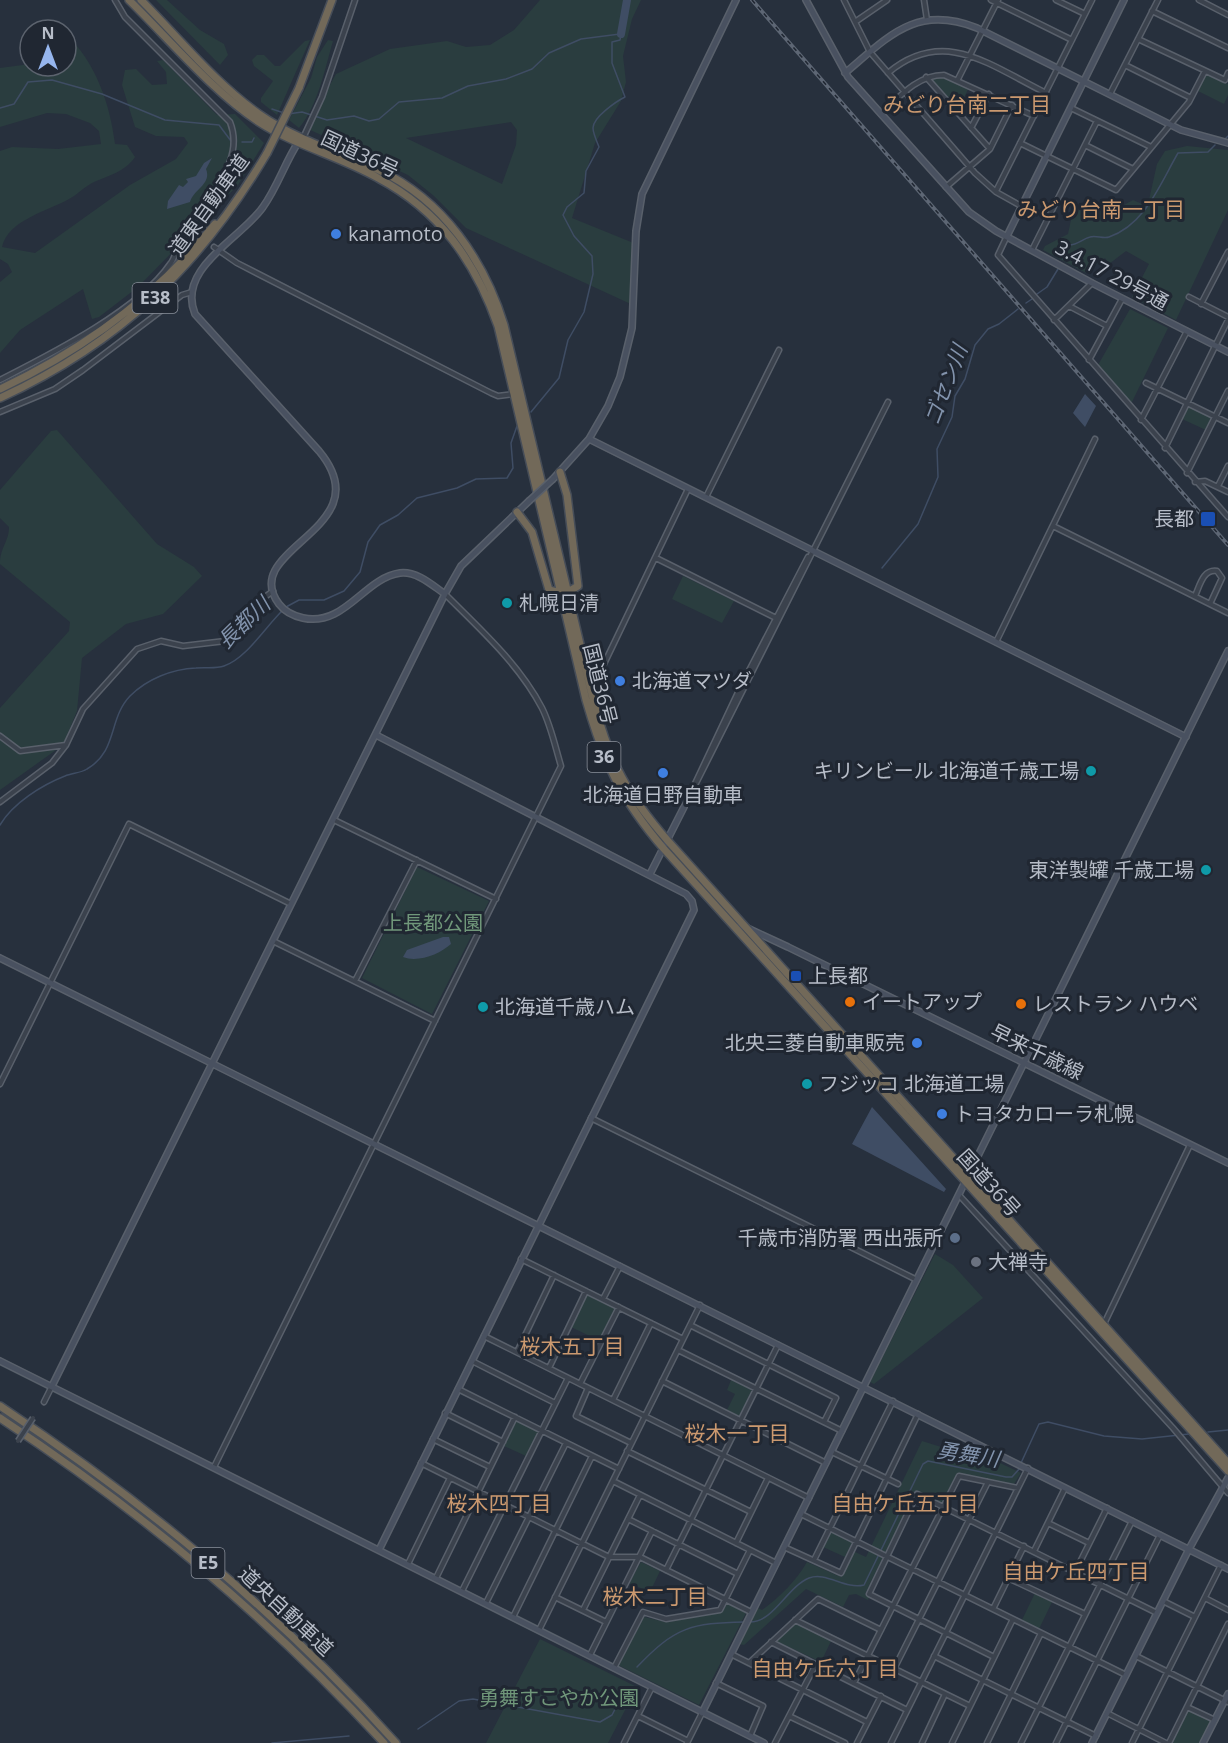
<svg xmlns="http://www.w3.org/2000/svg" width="1228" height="1743" viewBox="0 0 1228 1743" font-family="'Open Sans','Noto Sans JP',sans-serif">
	<rect width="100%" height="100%" fill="#27303d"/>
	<!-- green -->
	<path fill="#2a3d3f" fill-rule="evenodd" d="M156 0H167L200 30 224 44 228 55 220 65Z
		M540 0H641L632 19 623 56 626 82 621 101 595 143 572 218 636 244 635 306 466 228 434 196 408 175 306 128 336 74 390 49 447 41 466 47 490 45 514 30ZM511 122 517 130 516 145 502 184 406 138Z
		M66 34C96 63 110 104 115 144L127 145 135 157C125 172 109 175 92 183 84 187 77 195 69 199 48 211 8 220 2 247L35 253 130 185 176 159 188 143 184 137 156 136 135 127 122 85 125 70 136 69 152 85 167 84 166 72 157 61 163 60 217 115 235 114 264 143 238 185 138 287 99 317 92 319 83 289 20 330 0 353V282L12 272 8 264 0 259V151L12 147 58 149 101 144 99 131 90 123 66 114 47 113 0 127V68L30 64V66H66Z
		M310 40 277 115 261 102V98L273 81 254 66 252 60 257 55H264L275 66H280L305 41Z
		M328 40 333 41C325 68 318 106 299 128L289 120 311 78 317 57Z
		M1206 74 1228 84V95L1224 104 1198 91Z
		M947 77 969 87 958 111 932 81 933 78Z
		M1187 146 1228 150V210L1176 320 1132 297 1149 264 1126 251 1109 264 1105 258 1086 273 1043 250 1045 246 1068 234 1072 215 1087 201 1098 202 1115 210 1133 200 1142 204 1149 200 1157 164 1165 151Z
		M1130 309 1168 328 1131 404 1098 365Z
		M1188 406 1212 418 1206 430 1182 419Z
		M57 430 157 544 194 567 202 576 163 614 126 624 82 658 77 711 63 745 0 790V708L69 631 70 622 0 564C0 547 9 542 9 527L0 518V490L51 431Z
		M683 576 734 601 722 623 672 599Z
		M417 867 489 901 432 1014 362 978Z
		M935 1254 953 1265 983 1298 874 1384 870 1382Z
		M587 1293 616 1308 600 1341 571 1327Z
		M731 1380 752 1390 739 1416 727 1410 735 1394 727 1390Z
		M516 1421 538 1432 526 1456 504 1446Z
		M922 1441 992 1463 996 1461 1021 1473 1014 1484 958 1474 942 1504 915 1491 865 1594 870 1596 868 1600 856 1594 849 1595 843 1607 806 1589 744 1645 739 1644 758 1608 762 1610C780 1597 796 1581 807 1562L841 1577 853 1551 866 1557Z
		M831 1531 853 1541 845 1557 823 1547Z
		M641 1562 660 1571 650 1592 629 1583Z
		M1035 1593 1052 1602 1039 1629 1022 1620Z
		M726 1603 746 1613 699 1705 618 1665 644 1617 666 1622 722 1611Z
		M795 1623 831 1641 821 1662 776 1641Z
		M540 1639 637 1687 608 1743H486Z
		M1188 1709 1213 1721 1201 1743H1174L1171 1742Z"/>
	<!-- water -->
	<path fill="#3f4d64" d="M212 158 206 169C212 184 194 189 190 202L167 209 168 201 179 185 183 187 188 182 186 179 196 176 204 163Z
		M1085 394 1096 406 1085 427 1073 413Z
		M443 937H449L451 944C440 954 418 963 403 957L407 950Z
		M872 1107 946 1189 944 1192 852 1144Z"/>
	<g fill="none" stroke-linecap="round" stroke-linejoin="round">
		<!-- stream -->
		<path stroke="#3f4d64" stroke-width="1.5" d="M0 108 14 104 28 82 52 80 102 94 165 120 219 125 231 141
			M272 109 284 113
			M288 114 302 112 327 120 354 116 369 121 379 119 399 102 442 98 468 86 506 79 532 69 549 53 581 39 620 34
			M1225 139 1228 136
			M242 142H252L254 138
			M1063 259 1069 245C1078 245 1082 239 1090 237 1096 235 1103 239 1109 237 1145 225 1160 184 1178 153L1208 152 1215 145
			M1037 294 1047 287 1058 269
			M1026 303 1032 299
			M531 412 559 378 568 340 584 312 593 274 592 256 574 236 563 215 567 207 584 193 586 171 599 147C597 142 593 133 593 128 593 117 617 101 625 97L612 63V42L620 40 621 34
			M882 568 918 524 938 477 937 449 952 417 955 396 965 379 975 345 988 329 999 324 1018 309
			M286 607 299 600H324L344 591 360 572 368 542 380 525 398 515 417 498 457 488 476 479 507 478 513 468 511 443 517 426
			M0 825C13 803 42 785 65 776 72 773 81 773 87 769 118 751 108 719 130 696 147 679 172 669 196 668 205 667 216 669 224 666 246 659 266 626 283 610
			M1208 1432 1228 1430
			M1021 1463 1039 1424 1048 1422 1104 1436 1142 1439 1189 1434
			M750 1622C774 1622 787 1587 809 1578 826 1571 845 1590 864 1585L923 1464 928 1461 1006 1477H1012L1020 1468
			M637 1667C675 1627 691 1623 745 1622
			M418 1729 459 1701 473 1699 600 1722 612 1715 626 1688
			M272 1743 349 1736"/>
		<!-- river -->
		<path stroke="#3f4d64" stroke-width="8" d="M621 34 627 0"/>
		<defs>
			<path id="street" d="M844 0 870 52 975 173 996 192 1021 206
				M924 0 927 20
				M991 0 1072 40
				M1056 0 1085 14
				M1199 0 1228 15
				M1152 11 1228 48
				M855 22 887 0
				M1138 39 1225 80 1228 73
				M1125 65 1191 98
				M888 73C944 26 991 66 1046 93
				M926 77 990 149
				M958 79 998 0
				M1110 94 1158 0
				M1071 108 1151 147
				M881 114C899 97 917 75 944 75L1034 116
				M971 128 989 94
				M304 136 322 97 355 0
				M1020 143 1116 190 1189 102 1205 71
				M1085 145 1133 169
				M946 187 990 149 1012 105
				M996 191 1092 0
				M192 226 201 235
				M1007 236 998 255 1228 517
				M214 247 237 263 491 393 498 396 514 394
				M1032 250 1097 121
				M1189 297 1228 317
				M1201 304 1228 252
				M1069 306 1107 326
				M1054 320 1092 283
				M1089 360 1122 299
				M0 380C49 355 139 310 170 264 174 260 175 253 178 248 184 234 194 221 202 209 219 182 243 155 230 122L125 17 115 0
				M1146 383 1228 423
				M0 412 55 389 83 370 182 295 192 292
				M1141 420 1187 331
				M1165 448 1228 320
				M1187 473 1228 391
				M1195 482 1205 481 1228 492
				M1218 486 1228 466
				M706 497 779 350
				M1053 526 1228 613
				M656 558 776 618
				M1195 596C1200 585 1203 569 1217 571L1222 578 1210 604
				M996 642 1095 439
				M587 673 599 670 604 664 688 489
				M0 736 20 751 66 745
				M0 802 52 763 66 745 83 709 137 649 161 641 183 646 225 641 235 637 258 602 273 591
				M684 807 888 402
				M684 807 741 686 808 557
				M334 820 496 899
				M273 941 435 1021
				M355 981 417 860
				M0 1084 129 824 291 904
				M591 1118 915 1279
				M959 1195 1173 1428 1228 1493
				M521 1259 683 1339
				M603 1299 620 1266
				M1104 1324 1190 1145
				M690 1325 836 1398 824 1422
				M484 1336 809 1498
				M678 1350 842 1431
				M517 1352 554 1275
				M472 1361 555 1403
				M549 1368 586 1291
				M662 1381 826 1463
				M580 1384 619 1307
				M588 1388 576 1416 631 1443
				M458 1389 619 1469
				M613 1400 651 1323
				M44 1402 52 1386
				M445 1413 503 1442
				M433 1439 490 1467
				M627 1451 751 1512
				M832 1452 898 1484
				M421 1463 609 1557H640L751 1612
				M214 1467 561 766C555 746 551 726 542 708 519 664 480 629 445 594
				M613 1481 776 1563
				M801 1514 1126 1675
				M628 1519 738 1574
				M1048 1523 1089 1543
				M736 1543 768 1478
				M784 1547 841 1573 918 1414
				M1034 1551 1065 1488
				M814 1560 893 1401
				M408 1564 450 1478
				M666 1570 778 1345
				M1075 1572 1107 1508
				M436 1578 515 1417
				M1008 1578 1085 1614
				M462 1591 568 1378
				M555 1597 606 1622
				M1205 1598 1228 1610
				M1163 1601 1195 1617
				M486 1603 566 1443
				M993 1609 1024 1546
				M583 1610 640 1495
				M513 1617 592 1456
				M795 1620 970 1706
				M539 1630 700 1305
				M771 1642 907 1710
				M731 1654 867 1722
				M590 1655 652 1531
				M934 1656 1096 1736
				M1136 1656 1228 1702
				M994 1657 869 1594 917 1494 1157 1613
				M749 1663 818 1599 881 1630
				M614 1668 643 1612 666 1619 720 1610 750 1550
				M894 1669 988 1482
				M716 1683 763 1706 750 1736
				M854 1683 959 1476 1018 1488
				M1187 1707 1215 1720
				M1107 1713 1166 1743
				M638 1716 688 1741
				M789 1716 845 1743
				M624 1743 652 1687
				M687 1743 702 1713
				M775 1743 816 1664
				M857 1743 881 1696
				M891 1743 1028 1468
				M922 1743 945 1694
				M952 1743 1013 1619
				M987 1743 1041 1633
				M1021 1743 1132 1521
				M1056 1743 1160 1535
				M1132 1743 1221 1565
				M1169 1743 1228 1624"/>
			<path id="secondary" d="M806 0 848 77 969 212 996 231 1092 283 1228 352
				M845 73C889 36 916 4 977 28L1181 130 1228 143
				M299 141C285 162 278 186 263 207 242 238 176 268 195 314L319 451C384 529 237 548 279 604 285 612 294 616 303 618 345 627 364 578 400 573 417 571 432 585 445 594
				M1007 236 1124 0
				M589 439 1186 737
				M553 479 589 439 608 406 620 377 632 328 636 231 642 194 736 0
				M376 735 686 894 692 901 694 910 379 1550
				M650 874 684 807
				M735 926 747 928 788 947 1228 1163
				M0 958 1228 1569
				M0 1361 764 1743
				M52 1386 445 594 461 566 529 501
				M702 1713 1228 651
				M1092 1743 1189 1549 1228 1478
				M1203 1743 1228 1694"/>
			<path id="highway" d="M129 0C168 38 214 93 259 122 296 146 339 156 378 178 440 211 475 261 498 326L586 700C604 763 621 799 664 849L1228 1471
				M141 0C179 38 215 83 259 114 296 140 338 152 379 170 443 200 484 260 504 325L594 703C610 763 627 794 668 841L1228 1463
				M299 88 332 0
				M0 389C83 350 157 296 215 224
				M0 398C120 343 200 266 267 153
				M560 472 567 495 578 586 568 592
				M517 512 532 532 549 590 561 593
				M0 1406C145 1502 280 1614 396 1743
				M0 1418C141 1511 270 1619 384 1743"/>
		</defs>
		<!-- street casing -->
		<use href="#street" stroke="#59606b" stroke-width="7"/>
		<!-- secondary casing -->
		<use href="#secondary" stroke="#59606b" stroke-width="8"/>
		<!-- highway casing -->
		<use href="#highway" stroke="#464d58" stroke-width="10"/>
		<!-- street -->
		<use href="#street" stroke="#3b424d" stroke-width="4"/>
		<!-- secondary -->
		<use href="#secondary" stroke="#495160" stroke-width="5"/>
		<!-- highway -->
		<use href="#highway" stroke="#726959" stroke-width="7"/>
		<defs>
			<path id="rail" d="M752 0 1228 545"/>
		</defs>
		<!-- rail casing -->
		<use href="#rail" stroke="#5d6674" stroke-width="4"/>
		<!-- rail -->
		<use href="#rail" stroke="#202732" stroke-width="1.5" stroke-dasharray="4.5" stroke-linecap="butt"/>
		<defs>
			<path id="street-bridge" d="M18 1441 33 1418"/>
			<path id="secondary-bridge" d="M529 501 553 479"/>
			<path id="highway-bridge" d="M267 153 299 88"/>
		</defs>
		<!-- street-bridge casing -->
		<use href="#street-bridge" stroke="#59606b" stroke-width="7" stroke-linecap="butt"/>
		<!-- secondary-bridge casing -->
		<use href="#secondary-bridge" stroke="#59606b" stroke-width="8" stroke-linecap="butt"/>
		<!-- highway-bridge casing -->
		<use href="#highway-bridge" stroke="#464d58" stroke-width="10" stroke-linecap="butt"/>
		<!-- street-bridge -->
		<use href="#street-bridge" stroke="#3b424d" stroke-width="4"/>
		<!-- secondary-bridge -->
		<use href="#secondary-bridge" stroke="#495160" stroke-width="5"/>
		<!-- highway-bridge -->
		<use href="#highway-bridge" stroke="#726959" stroke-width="7"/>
	</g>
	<!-- markers -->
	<g fill="#3f7fe0" stroke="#202732" stroke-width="2">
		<circle cx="336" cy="234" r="6"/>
		<circle cx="620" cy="681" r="6"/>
		<circle cx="663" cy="773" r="6"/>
		<circle cx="917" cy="1043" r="6"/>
		<circle cx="942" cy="1114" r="6"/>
	</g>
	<g fill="#1a4fb4" stroke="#202732" stroke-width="2">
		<rect x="1200" y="511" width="16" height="16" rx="3"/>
		<rect x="790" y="970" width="12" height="12" rx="3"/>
	</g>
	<g fill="#0f9aa8" stroke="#202732" stroke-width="2">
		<circle cx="507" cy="603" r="6"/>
		<circle cx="1091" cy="771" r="6"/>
		<circle cx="1206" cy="870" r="6"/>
		<circle cx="483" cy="1007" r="6"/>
		<circle cx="807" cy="1084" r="6"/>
	</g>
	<g fill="#e8710a" stroke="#202732" stroke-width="2">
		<circle cx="850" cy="1002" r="6"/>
		<circle cx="1021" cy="1004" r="6"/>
	</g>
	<circle fill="#5c6f8a" stroke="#202732" stroke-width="2" cx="955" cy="1238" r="6"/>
	<circle fill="#6b7280" stroke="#202732" stroke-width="2" cx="976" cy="1262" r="6"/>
	<g text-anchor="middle" stroke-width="6" stroke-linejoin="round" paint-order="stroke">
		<!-- shield labels -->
		<g fill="#202732" stroke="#8a909b" stroke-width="1.5">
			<rect x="132.5" y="283" width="45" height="30" rx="4.5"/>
			<rect x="587.5" y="742" width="33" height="30" rx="4.5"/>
			<rect x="191.5" y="1548" width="33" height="30" rx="4.5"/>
		</g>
		<g font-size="18" font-weight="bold" fill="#b7bdc8">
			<text x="155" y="304">E38</text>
			<text x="604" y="763">36</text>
			<text x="208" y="1569">E5</text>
		</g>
		<!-- street labels -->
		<g font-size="20" fill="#b7bdc8" stroke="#202732">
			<text transform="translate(360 154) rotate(25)" y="7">国道36号</text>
			<text transform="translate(209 205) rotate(-54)" y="7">道東自動車道</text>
			<text transform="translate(1112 275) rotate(28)" y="7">3.4.17 29号通</text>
			<text transform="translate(600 684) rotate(76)" y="7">国道36号</text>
			<text transform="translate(1037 1052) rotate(26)" y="7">早来千歳線</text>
			<text transform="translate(989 1183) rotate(48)" y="7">国道36号</text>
			<text transform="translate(286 1611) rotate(43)" y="7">道央自動車道</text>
		</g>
		<!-- poi labels -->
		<g font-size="20" fill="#b7bdc8" stroke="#202732" text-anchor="start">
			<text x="348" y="241">kanamoto</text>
			<text x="1194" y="526" text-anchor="end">長都</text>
			<text x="519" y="610">札幌日清</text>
			<text x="632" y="688">北海道マツダ</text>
			<text x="1079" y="778" text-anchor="end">キリンビール 北海道千歳工場</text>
			<text x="663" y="802" text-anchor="middle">北海道日野自動車</text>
			<text x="1194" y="877" text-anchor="end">東洋製罐 千歳工場</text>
			<text x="808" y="983">上長都</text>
			<text x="862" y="1009">イートアップ</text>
			<text x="1033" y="1011">レストラン ハウベ</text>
			<text x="495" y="1014">北海道千歳ハム</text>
			<text x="905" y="1050" text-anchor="end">北央三菱自動車販売</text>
			<text x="819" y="1091">フジッコ 北海道工場</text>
			<text x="954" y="1121">トヨタカローラ札幌</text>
			<text x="943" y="1245" text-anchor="end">千歳市消防署 西出張所</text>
			<text x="988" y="1269">大禅寺</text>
		</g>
		<!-- park labels -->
		<g font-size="20" fill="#70977a" stroke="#202732">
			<text x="433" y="930">上長都公園</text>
			<text x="559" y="1705">勇舞すこやか公園</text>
		</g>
		<!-- neighbourhood labels -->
		<g font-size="21" fill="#cb996f" stroke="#202732">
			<text x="967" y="112">みどり台南二丁目</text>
			<text x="1101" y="217">みどり台南一丁目</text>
			<text x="572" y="1354">桜木五丁目</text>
			<text x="737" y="1441">桜木一丁目</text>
			<text x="499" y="1511">桜木四丁目</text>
			<text x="905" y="1511">自由ケ丘五丁目</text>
			<text x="1076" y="1579">自由ケ丘四丁目</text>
			<text x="655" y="1604">桜木二丁目</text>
			<text x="825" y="1676">自由ケ丘六丁目</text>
		</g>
		<!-- water labels -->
		<g font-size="21" font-style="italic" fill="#8293ac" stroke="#202732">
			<text transform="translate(946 385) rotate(-69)" y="7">ゴセン川</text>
			<text transform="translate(244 623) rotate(-44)" y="7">長都川</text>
			<text transform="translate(968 1455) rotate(9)" y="7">勇舞川</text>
		</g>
	</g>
	<!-- north arrow -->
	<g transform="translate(48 48)"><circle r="28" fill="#202732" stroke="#5c636e" stroke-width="1.5"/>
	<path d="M0-4.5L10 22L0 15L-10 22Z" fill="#96b6ee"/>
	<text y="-9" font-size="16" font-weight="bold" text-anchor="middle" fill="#b7bdc8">N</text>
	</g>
</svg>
